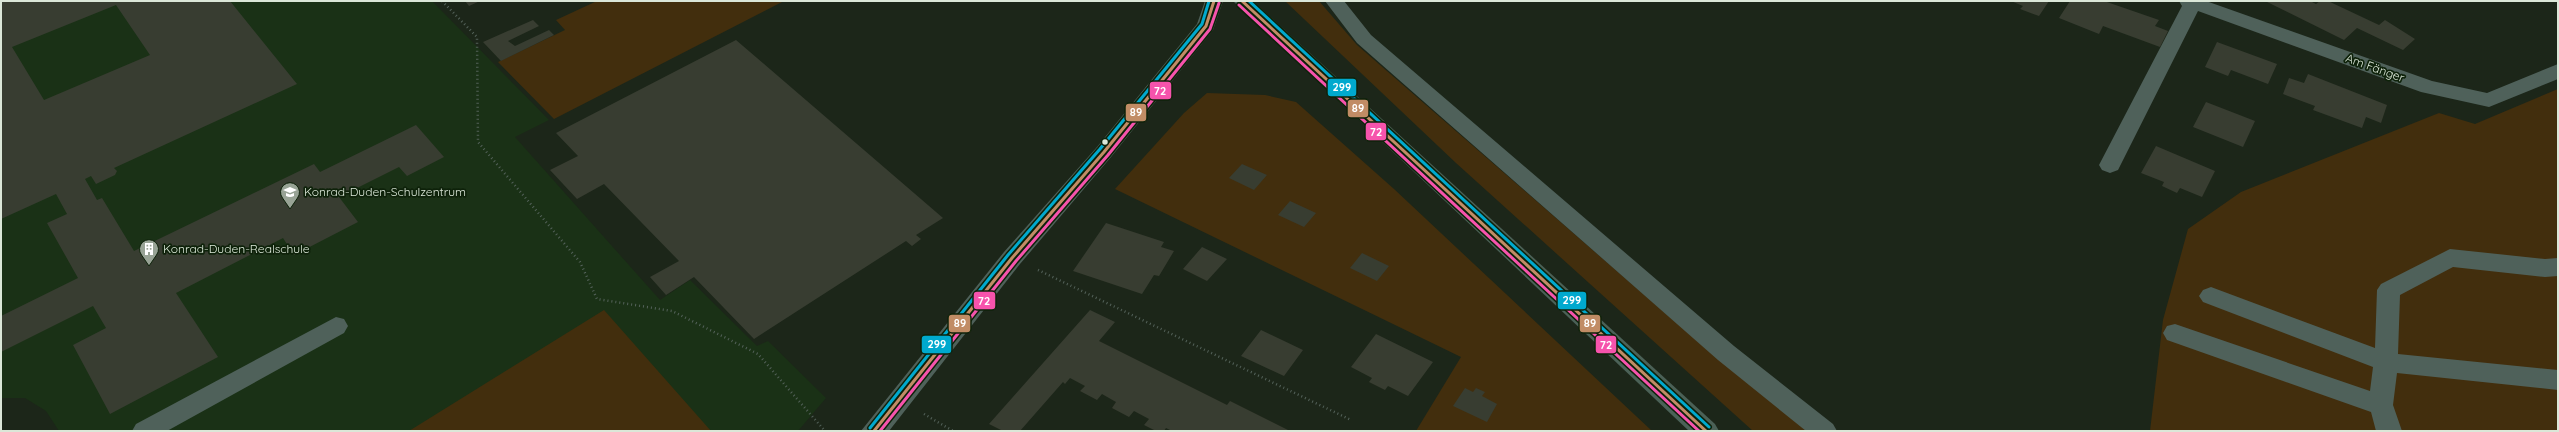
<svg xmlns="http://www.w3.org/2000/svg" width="2559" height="432" viewBox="0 0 2559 432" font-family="Quicksand,sans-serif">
	<rect width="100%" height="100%" fill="#1c2619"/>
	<!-- built -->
	<path fill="#1a3116" d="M1 1H432L549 120 515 137 660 300 690 280 757 346 768 341 826 398 798 431H59L46 411 25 398H1Z"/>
	<!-- green -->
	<path fill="#422e0d" d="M597 1H784L554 119 498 62 565 30 556 20Z
		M1285 1H1319L1357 45 1718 359 1807 431H1753L1456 163Z
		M2558 89V431H2150L2163 320 2188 229 2241 192 2439 113 2475 124Z
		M1207 93 1265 95 1296 102 1394 189 1652 431H1416L1461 357 1115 189 1184 113Z
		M604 310 711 431H409Z"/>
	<!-- building -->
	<path fill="#383d31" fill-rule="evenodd" d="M1 1H230L297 84 114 168 117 171 115 175 96 184 91 176 85 179 97 200 102 198 134 251 314 164 320 172 416 125 444 157 407 176 399 167 339 197 358 222 294 255 283 238 176 293 218 357 110 414 73 345 106 328 93 306 1 352V316L78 278 47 223 67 214 56 194 1 219ZM116 5 150 55 44 100 12 47Z
		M465 1H480L469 6Z
		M2011 1H2049L2039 16 2020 9 2023 6Z
		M2070 1H2104L2159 20 2155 26 2168 31 2160 47 2103 26 2099 34 2059 18Z
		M2265 1H2310L2316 4 2320 1H2328L2379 25 2385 20 2415 39 2403 50 2357 28 2344 40Z
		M533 20 539 26 508 41 515 46 549 30 554 35 501 61 483 42Z
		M736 40 943 218 916 235 921 239 912 246 906 241 754 339 694 277 666 295 650 277 679 261 604 184 577 199 550 170 578 156 556 133Z
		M2217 42 2277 64 2268 84 2231 70 2228 76 2205 67Z
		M2308 74 2387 105 2381 123 2366 117 2362 128 2313 110 2315 106 2283 94 2289 78 2304 83Z
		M2206 102 2255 121 2243 147 2193 127Z
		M2156 146 2215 171 2202 197 2180 188 2177 193 2162 186 2164 182 2141 173Z
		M1242 164 1267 175 1254 190 1229 178Z
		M1290 201 1316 213 1304 227 1278 215Z
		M1106 223 1164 242 1161 247 1174 251 1159 276 1154 275 1142 294 1073 271Z
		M1202 247 1227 259 1207 281 1183 269Z
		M1362 253 1389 266 1377 281 1350 268Z
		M1090 310 1115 322 1099 341 1227 405 1230 401 1290 431H1172L1166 428 1164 431H1156L1144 425 1149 419 1134 411 1129 417 1112 408 1116 402 1102 394 1097 400 1080 391 1085 386 1070 378 1065 384 1063 382 1020 431H1003L989 424Z
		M1261 330 1303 350 1284 376 1241 356Z
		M1376 334 1433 362 1408 396 1388 386 1385 390 1369 382 1372 378 1351 367Z
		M1465 388 1473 392 1476 388 1485 392 1482 396 1497 404 1487 422 1453 406Z"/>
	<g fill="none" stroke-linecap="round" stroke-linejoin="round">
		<!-- path -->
		<path stroke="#54625a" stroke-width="2.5" stroke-dasharray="1 3" stroke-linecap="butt" d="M442 1 477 37 478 142 580 262 597 299 672 311 758 354 825 431
			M1038 270 1351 420
			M924 414 953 431"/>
		<!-- minor -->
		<path fill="#4f615a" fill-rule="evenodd" d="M1205 1H1223L1213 30 1111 157 1020 264 889 431H861L1004 252 1097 147 1197 24Z
			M1325 1H1344L1371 35 1734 346 1833 424 1837 431H1806L1718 360 1357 43Z
			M2179 1H2206L2432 81 2487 93 2558 64V79L2489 107 2421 92 2198 11 2118 170 2110 173 2102 170 2099 165 2182 6Z
			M2450 249 2545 259 2558 258V276L2545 277 2453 267 2400 295 2398 354 2558 370V390L2397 373 2393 405 2402 431H2376L2371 412 2167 340 2163 333 2167 326 2175 324 2370 391 2373 367 2203 302 2199 296 2203 290 2211 287 2219 290 2375 348 2377 290 2381 284Z
			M336 317 344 319 348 326 344 333 167 431H132L136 424Z"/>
		<!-- major -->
		<path fill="#4b6157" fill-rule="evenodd" d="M1233 1H1253L1715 424 1719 431H1689Z"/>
		<defs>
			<path id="bus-1" d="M1242 1 1706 431
				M874 431 1012 258 1104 152 1206 26 1214 1"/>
			<path id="bus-2" d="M1239 5 1699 431
				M880 431 1016 261 1108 155 1210 29 1219 3"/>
			<path id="bus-3" d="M1249 1 1709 427
				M870 428 1008 255 1100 149 1202 24 1209 1"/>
		</defs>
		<!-- bus-1 casing -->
		<use href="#bus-1" stroke="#0e220a" stroke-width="6"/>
		<!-- bus-2 casing -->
		<use href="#bus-2" stroke="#0e220a" stroke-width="6"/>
		<!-- bus-3 casing -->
		<use href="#bus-3" stroke="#0e220a" stroke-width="6"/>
		<!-- bus-1 -->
		<use href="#bus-1" stroke="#c18c65" stroke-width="3"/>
		<!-- bus-2 -->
		<use href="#bus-2" stroke="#f653ac" stroke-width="3"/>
		<!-- bus-3 -->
		<use href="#bus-3" stroke="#00a9ce" stroke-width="3"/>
	</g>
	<!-- icons -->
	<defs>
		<symbol id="school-pin" viewBox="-11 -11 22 30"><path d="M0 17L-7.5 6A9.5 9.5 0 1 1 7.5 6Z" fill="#98a395" stroke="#0e220a"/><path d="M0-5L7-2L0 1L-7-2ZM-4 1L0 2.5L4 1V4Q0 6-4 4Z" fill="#fff"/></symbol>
		<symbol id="building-pin" viewBox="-11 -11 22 30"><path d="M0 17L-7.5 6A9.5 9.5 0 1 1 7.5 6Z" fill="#98a395" stroke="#0e220a"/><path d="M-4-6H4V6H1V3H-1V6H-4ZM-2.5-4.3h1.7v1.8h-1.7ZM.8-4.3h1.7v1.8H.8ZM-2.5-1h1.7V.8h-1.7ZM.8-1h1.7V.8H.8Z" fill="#fff"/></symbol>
	</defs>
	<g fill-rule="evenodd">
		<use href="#school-pin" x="279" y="181" width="22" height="30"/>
		<use href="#building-pin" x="138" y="238" width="22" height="30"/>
	</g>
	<!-- markers -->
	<circle fill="#dbe7d8" stroke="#0e220a" stroke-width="1.5" cx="1105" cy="142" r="3.5"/>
	<g text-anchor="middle" stroke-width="3.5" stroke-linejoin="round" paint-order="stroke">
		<!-- street labels -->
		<g font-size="12" fill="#dbe7d8" stroke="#0e220a">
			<text transform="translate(2375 68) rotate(20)" y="4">Am Fänger</text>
		</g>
		<!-- poi labels -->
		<g font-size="12" fill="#dbe7d8" stroke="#0e220a" text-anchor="start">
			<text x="304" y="196">Konrad-Duden-Schulzentrum</text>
			<text x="163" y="253">Konrad-Duden-Realschule</text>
		</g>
	</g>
	<g stroke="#0e220a" stroke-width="1.5">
		<rect x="1327" y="78" width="30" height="19" rx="4" fill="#00a9ce"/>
		<rect x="1149" y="81" width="23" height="19" rx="4" fill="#f653ac"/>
		<rect x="1347" y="99" width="22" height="19" rx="4" fill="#c18c65"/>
		<rect x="1125" y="103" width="22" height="19" rx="4" fill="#c18c65"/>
		<rect x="1365" y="122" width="22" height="19" rx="4" fill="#f653ac"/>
		<rect x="1557" y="291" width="30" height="19" rx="4" fill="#00a9ce"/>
		<rect x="973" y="291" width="23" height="19" rx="4" fill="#f653ac"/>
		<rect x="1579" y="314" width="22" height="19" rx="4" fill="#c18c65"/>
		<rect x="948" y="314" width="23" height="19" rx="4" fill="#c18c65"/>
		<rect x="921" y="335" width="31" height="19" rx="4" fill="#00a9ce"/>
		<rect x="1595" y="335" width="22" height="19" rx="4" fill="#f653ac"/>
	</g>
	<g font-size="11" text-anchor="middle" font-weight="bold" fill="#fff">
		<text x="1342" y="91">299</text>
		<text x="1160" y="95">72</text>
		<text x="1358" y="112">89</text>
		<text x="1136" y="116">89</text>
		<text x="1376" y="136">72</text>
		<text x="1572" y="304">299</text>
		<text x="984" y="305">72</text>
		<text x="1590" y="327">89</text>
		<text x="960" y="327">89</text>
		<text x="937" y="348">299</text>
		<text x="1606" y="349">72</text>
	</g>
	<!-- border -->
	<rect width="2559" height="432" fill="none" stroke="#dbe7d8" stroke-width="4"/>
</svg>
